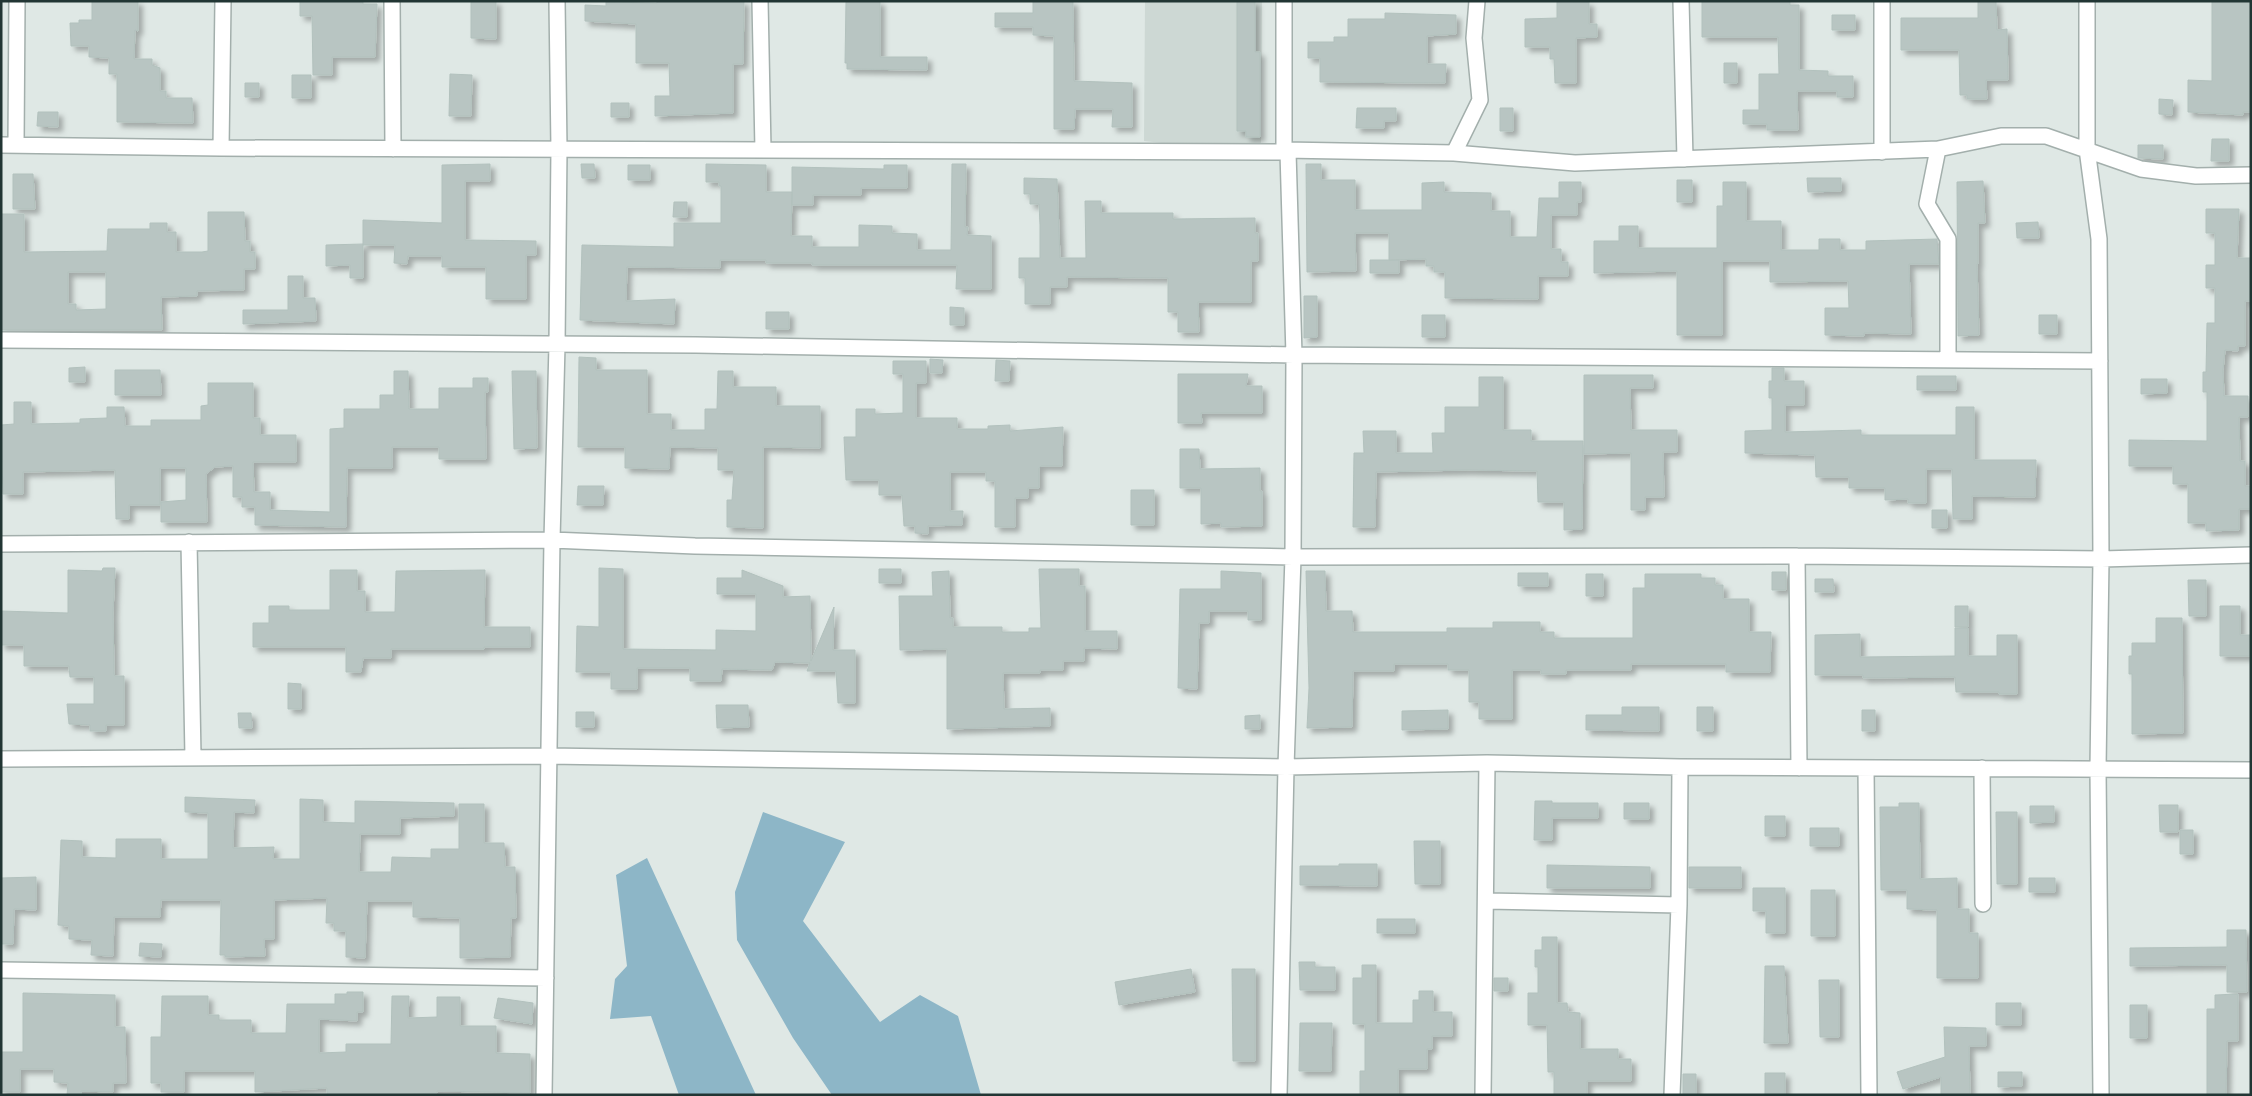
<svg xmlns="http://www.w3.org/2000/svg" width="2252" height="1096" viewBox="0 0 2252 1096" font-family="Signika,sans-serif">
	<defs>
		<filter id="shadow"><feDropShadow dx="4.5" dy="4.5" stdDeviation="2.5" flood-color="#0004"/></filter>
	</defs>
	<rect width="100%" height="100%" fill="#dfe8e5"/>
	<!-- built -->
	<path fill="#cdd8d4" d="M1145 1H1262L1261 154 1144 141Z"/>
	<!-- water -->
	<path fill="#8db6c7" d="M763 812 845 842 803 921 880 1022 920 995 958 1016 981 1095H832L793 1038 737 940 735 892Z
		M647 858 756 1095H679L651 1016 610 1019 615 979 627 966 616 875Z"/>
	<!-- building -->
	<path fill="#b8c5c2" stroke="#b2c1bd" fill-rule="evenodd" filter="url(#shadow)" d="M92 1H138V31L135 30 134 59H152V65L160 68V91H166V98H192L193 123 117 122V74H109V58L89 57V46H71L70 23H79V20H92Z
		M300 1H363V4H377L375 57H332V75H313L312 16H300Z
		M471 1H496V39L471 38Z
		M657 1H744L743 64H733V113L655 116V96H670L669 63H636V24L585 21V5L606 6V2L657 3Z
		M846 1H880V57H927V70L847 69V63H845Z
		M1033 1H1073L1074 81 1132 83V127H1112L1113 109H1075L1074 129H1054V36L1033 35V27H995V13H1033Z
		M1237 1H1255V52H1260V137H1246V131H1237Z
		M1557 1 1589 2V24H1597V37L1576 38V83H1555L1554 59H1550V47H1525V19L1557 18Z
		M1702 1H1790V5H1799V70L1828 71V76H1853V97H1837V91H1797L1798 130H1767V124H1743V110H1759V74H1779L1778 37H1702Z
		M1978 1H1996L1997 30 2007 29 2008 80H1986L1987 99H1967V95H1960L1959 50H1901V18H1978Z
		M2212 1H2251V112H2243V115L2188 112V80L2212 81Z
		M1385 13 1456 15V34L1427 36V64H1446L1445 83 1320 82V58H1308V42H1334V37H1348V19H1385Z
		M1832 15H1855V30H1832Z
		M1724 63H1737V83H1724Z
		M450 74 472 75 471 116H449Z
		M292 75H311V98H292Z
		M245 83H259V97H245Z
		M2159 99 2173 100 2172 115 2159 114Z
		M611 103H629V117H611Z
		M1357 108H1396V121H1384V128H1356Z
		M1500 108H1513V131H1500Z
		M38 112H58V127L37 126Z
		M2212 139H2229V161H2211Z
		M2138 145H2163V159L2138 158Z
		M490 164V181H465V240L536 241V255H526V299H486V267H442V256H408L407 264 394 263 395 245H363V220L442 223V165Z
		M581 164H594L595 178H582Z
		M706 164 766 165V192H792L791 236H812V247H859V225L892 226V233L917 234V250H951L952 164H966L965 227H968L967 235 991 236V289H956L957 265H812L813 263H766V260H720V268L627 267 626 301 675 299 674 324 580 320 582 245 674 247V223H721V186H719V182H706Z
		M1306 164H1321V180H1355V210H1422V183L1444 182V192L1491 193V211H1510V237H1537L1539 198H1559V182H1581V202H1577V215H1551V249H1561V262H1568V276H1538V299L1445 298V272H1434V266H1426V259L1389 260V233H1355L1356 271 1307 272Z
		M628 165H650V180H628Z
		M884 165H907V188H861V195H813V205H792V167L884 169Z
		M13 174H33L35 209H13Z
		M1024 178 1057 179 1060 258H1086L1085 201H1101V213H1173V219L1255 218V233H1258V261H1251V302H1198L1199 332H1178V312H1168V278L1067 277V287H1050V304H1025V278H1019V258H1040V225L1039 204H1030V194H1024Z
		M1807 178H1841V191L1808 192Z
		M1677 180H1692V202H1677Z
		M1983 181 1985 223H1978V264H1977L1979 335 1958 336 1957 182Z
		M1723 182H1746V221H1781V250H1819V239H1840V250H1866V241L1937 239 1939 264H1909L1911 334 1864 333V336L1825 335V308H1849L1848 281 1770 282V261H1722V335H1677V271L1594 273V241H1619V226H1638V248H1717V206H1723Z
		M674 202H687V217H673Z
		M2206 209H2239L2237 258H2251V301H2245V346H2238V351L2225 350 2223 370 2224 396H2248V417H2239L2240 461H2245V486H2250V509H2239V530L2206 531V523H2188V484H2173V466H2129V440L2207 441V392H2203V372H2206L2207 323H2215V288H2206V265H2215V233H2206Z
		M208 212H244L245 241H250V252H255V269H244V290L197 291V296L161 297 162 330H1V214H24V252L107 251 108 229H150V223H167V232H176V252H202L208 251ZM68 272H106V309L76 310V304H68Z
		M2038 222 2039 238H2017L2016 223Z
		M363 244V278H350V265L326 266V245Z
		M1370 260H1399V273H1370Z
		M288 276H303V298H315L316 321 243 324V310H288Z
		M1304 296H1317V337L1304 338Z
		M950 307 964 308V325H950Z
		M766 312H789V329H766Z
		M1422 315H1445V337H1422Z
		M2039 315H2057V334H2039Z
		M579 357 596 358V370H647V414H671V430H705V409H717L718 371H733V387H776V406H820V448L763 447V528L727 527V500H732L734 470H718V448L670 447 669 469 625 468V447H578Z
		M930 359 943 360 942 373H930Z
		M996 360 1010 361 1009 381H995Z
		M893 361H926V383H916V418H957V429H988V426L1010 425V431L1063 427 1062 466H1041L1039 468V488H1028V498H1015V527H995V481H986V472H950V511H963L962 525 928 526V534L915 533V526H904L902 495H879V480H846L844 437H856V409H875V414L903 413V374H893Z
		M85 367V382H69V368Z
		M1772 368H1784V381H1804V405H1785V432L1861 430V435H1956V407H1974V460H2036L2035 497 1972 496V519H1953L1952 469H1926V503H1908V499L1885 500V488H1849V477H1816L1815 455 1745 453V431L1772 430V398H1769V381H1772Z
		M115 370H160L161 395H115Z
		M394 371H408L409 409H439V388H473V378H488V392H485L486 459H439V447H392V468H347L346 527 255 525V507H242V497H233V466L215 467 206 474 207 522H161V502L186 500V468H160V505H129V519H116L115 470 23 472V494H3L1 425 14 424V402H31V424L80 423V419L107 418V407H124L125 426H151V420H201V406L208 405V383H253V418H260V435H296V462H253L254 492H270V510L330 512V429L344 428V409H380V395H394Z
		M512 371H536L537 448 514 449Z
		M1178 374H1248L1246 386H1262V413H1201L1202 423H1178Z
		M1584 375H1653V388H1630L1631 430H1677V452H1663L1664 497H1645V510H1631V453L1584 454Z
		M1917 376H1956V390H1917Z
		M1479 377H1503V430H1531V441H1583L1582 529 1564 530V502H1538L1537 471 1466 470 1376 472 1375 527H1353L1354 453H1364L1363 431H1396V453H1433L1432 433H1445V407H1479Z
		M2141 379H2167V393L2141 394Z
		M1180 449H1199L1200 469 1260 468V491H1262V526L1221 527V523L1201 524V488H1180Z
		M578 486H604L603 505H577Z
		M1131 490H1154V525H1131Z
		M1932 510H1947V528H1932Z
		M103 568H115L113 613 114 674 115 676H124V725H106V731H90V725L69 724 67 704H94V677H70L69 666H24V645H1V611L68 613V570L102 571Z
		M599 568 623 569V649L716 650V630L756 631V594H717V578H742V570L783 586V597L810 596 811 661 834 607 833 650H855V703H838L836 671H807L810 663 775 662 772 670 722 669 721 681H690V668H637V689H611V672H576L577 626 599 627Z
		M879 569H901V583H879Z
		M1039 569H1079V586H1085V631H1117V649L1084 648V661H1063V670H1040V673H1003L1004 709 1050 708V726L947 729V649L900 650 899 596H933L932 572 949 571 950 618H953V627H1002V632H1029V628H1041Z
		M330 570H357V591H365V612H395L396 571 485 570 484 627H530V647H484V649H391V658H363L361 672H346V647H253V623H269V606H289V610H330Z
		M1221 571 1261 573V620H1248V611H1209V623H1199L1197 689 1178 688 1180 589H1221Z
		M1306 571H1325L1326 611H1352L1353 632H1447V628H1493V622H1540V632H1554V638H1633V588H1645V574H1701V578H1715V585H1723V599H1749V632H1771L1770 672H1726V664H1631V670H1566V674H1541V670H1512V719H1479V702H1469V670H1448V664H1394V671H1353L1352 727 1307 728 1309 688Z
		M1772 572H1786V590H1772Z
		M1518 573H1548V586H1518Z
		M1586 574H1603V596H1586Z
		M1815 579H1833L1834 592H1815Z
		M2188 580H2206V616H2189Z
		M1955 606H1968V627H1955Z
		M2220 606H2240V635H2251V656H2220Z
		M2156 618H2182L2183 733 2132 734V674H2129V656H2132V643H2156Z
		M1955 628H1968V656H1997V635H2017V694H1999V692H1956L1955 677 1863 678V675H1815V635L1860 634V657L1955 656Z
		M288 683 301 684V709H288Z
		M716 705H748L749 727 717 728Z
		M1622 707H1659V731L1586 730V715H1622Z
		M1697 707H1713V731H1697Z
		M1448 710V729L1402 730V711Z
		M1862 710H1875V731H1862Z
		M576 712H594V727H576Z
		M238 713H251L252 728H239Z
		M1260 715V729H1245V716Z
		M185 797 255 800 254 813 234 812 233 848 274 847 273 859H300V799L323 800V822L355 823V801L454 803V816L400 818V834H360L359 872H391L392 857 431 858V849H459V804H484V843H504L505 867H515L516 918H511L510 957 460 958V918L413 917V901H367L365 958 346 957V931H334V923H326L327 898 274 900V939H264L265 956 225 957V955H220L221 900H161L160 917H114L113 956 91 955 92 940 69 939V926L58 925 61 840 82 841V857L116 858V839H161V859H208V813L185 812Z
		M1535 801H1552V803H1598V818H1552V840H1534Z
		M1624 803H1649V819H1624Z
		M1899 803H1919L1920 879 1957 878V909H1969V933H1978V978H1937V910L1907 909V890H1881L1880 807H1899Z
		M2159 805H2178V832H2160Z
		M2030 806H2054V822L2030 823Z
		M1996 812H2017V884H1997Z
		M1765 816H1785V836H1765Z
		M1810 828H1839V846H1810Z
		M2180 830H2193V854H2180Z
		M1414 841H1440V884H1415Z
		M1339 864H1377V886L1300 885V866H1339Z
		M1547 865 1650 867V888H1547Z
		M1689 867H1741V888H1689Z
		M36 877V910L14 909 13 944H1V878Z
		M2029 878H2055V892H2029Z
		M1753 888H1785V933H1766V911H1753Z
		M1811 890H1835V936H1811Z
		M1377 919H1415V933H1377Z
		M2227 930H2246L2247 992H2227V965L2130 966V948L2227 947Z
		M1542 937H1557V1003H1567L1568 1012 1580 1013V1049H1618V1059H1631V1081H1587V1095H1554V1072H1548L1547 1025H1528V993H1538V967H1535V950H1542Z
		M140 943 162 944 161 957 139 956Z
		M1299 962H1315V967H1335V990H1300Z
		M1362 965H1376V1023H1413V1000H1419V991H1433V1012H1452V1036H1432V1049H1427V1069H1398V1095H1360V1071H1365V1024H1353V978H1362Z
		M1765 966H1784L1788 1043H1764Z
		M1191 969 1195 992 1119 1005 1115 982Z
		M1232 969H1255V1061H1233Z
		M1494 978H1508V991H1494Z
		M1819 980H1839V1037H1820Z
		M347 992H363V1012H357V1021L319 1019V1053L346 1052V1044H391L392 996H409L408 1018 437 1017V997H460V1026H496V1053L530 1054V1093L437 1091V1093L389 1095H327V1088L255 1092V1071H184V1092H161V1083H151V1037H161L162 996H208V1015H219V1020H251V1033H286L287 1004H335V994H347Z
		M23 993 115 995V1027H125L126 1083H113V1092L81 1091V1095H67L68 1083 54 1082V1069H20V1092H1V1052H23Z
		M2238 994V1041H2227L2226 1095H2207V1009H2215V995Z
		M498 998 533 1003 532 1024 494 1018Z
		M1996 1003H2021V1025H1996Z
		M2130 1005H2147V1038H2130Z
		M1300 1023H1332L1331 1071H1299Z
		M1944 1027 1986 1028V1046H1969L1970 1095H1941V1077L1903 1089 1897 1072 1945 1057Z
		M1998 1072H2022V1086L1998 1087Z
		M1765 1073H1785V1095H1765Z
		M1683 1074H1696V1095H1683Z"/>
	<g fill="none" stroke-linecap="round" stroke-linejoin="round">
		<defs>
			<path id="street" d="M392 1 393 149
				M760 1 763 150
				M1681 1 1685 159
				M1882 1V152
				M2087 1V149L2099 239 2101 559 2098 769 2101 1095
				M1 145 221 148 1288 152
				M16 145 17 1
				M221 148 223 1
				M1938 149 1927 204 1948 239V360
				M1284 150 1454 153 1575 163 1938 149 2001 136H2046L2141 169 2196 176 2251 175
				M1454 153 1480 100 1474 38 1477 1
				M1 340 696 345 1294 355 2100 361
				M189 542 193 757
				M1 544 552 540 695 546 1293 557 1797 556 2101 559 2251 555
				M1797 556 1799 768
				M1 759 548 756 1286 767 1487 763 1680 767 2251 770
				M1866 768 1869 1095
				M1982 768 1983 904
				M1486 901 1679 905
				M1 970 546 978
				M544 1095 552 540 557 345 559 149 557 1
				M1279 1095 1286 767 1293 557 1294 355 1288 152 1284 150V1
				M1483 1095 1487 763
				M1672 1095 1679 905 1680 767"/>
		</defs>
		<!-- street casing -->
		<use href="#street" stroke="#a3afac" stroke-width="18"/>
		<!-- street -->
		<use href="#street" stroke="#fff" stroke-width="15"/>
	</g>
	<!-- border -->
	<rect width="2252" height="1096" fill="none" stroke="#223634" stroke-width="5"/>
</svg>
